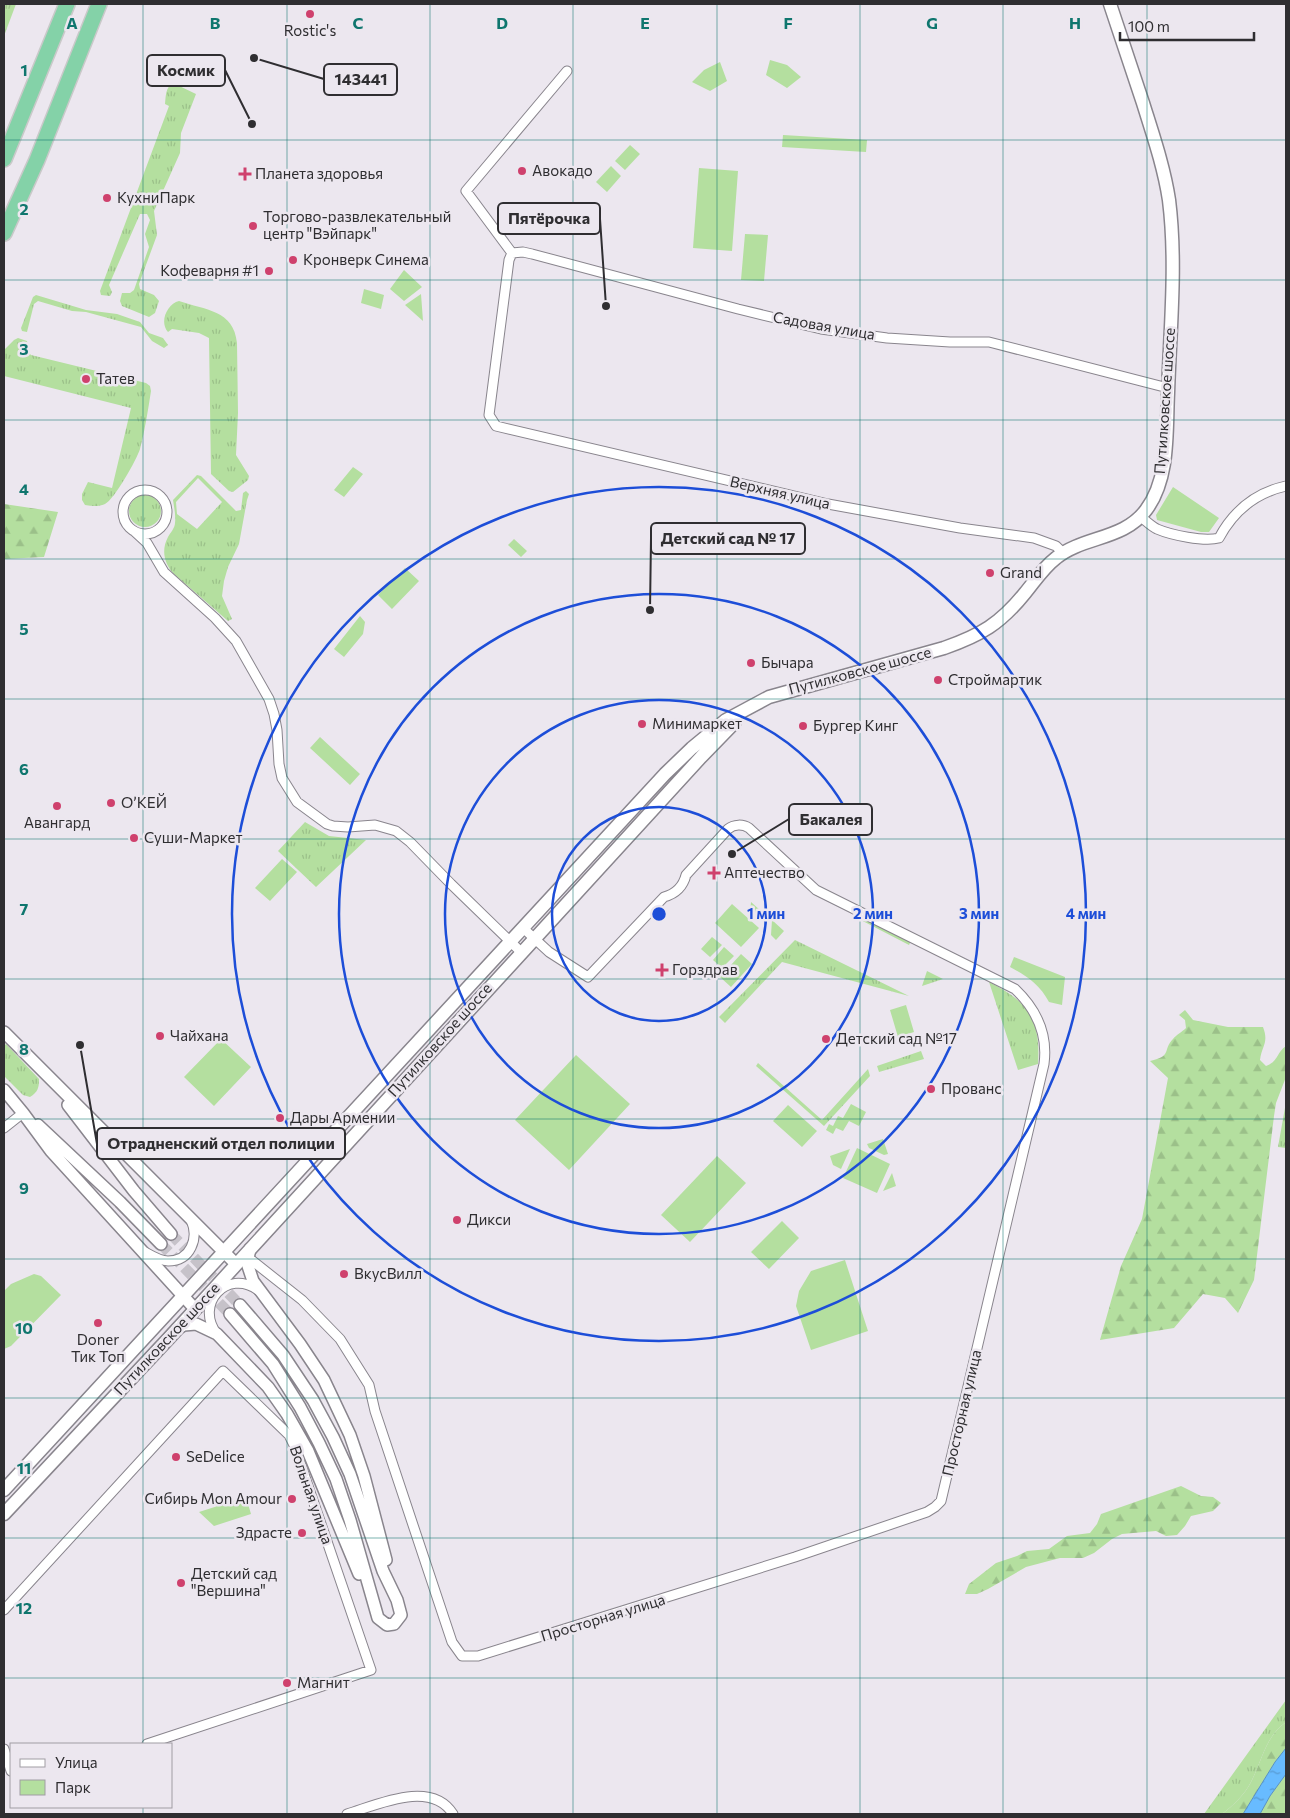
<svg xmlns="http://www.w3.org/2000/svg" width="1290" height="1818" viewBox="0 0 1290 1818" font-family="Commissioner,sans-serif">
	<defs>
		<pattern id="grass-tufts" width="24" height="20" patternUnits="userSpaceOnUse" patternTransform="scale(1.25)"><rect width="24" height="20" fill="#b4df9f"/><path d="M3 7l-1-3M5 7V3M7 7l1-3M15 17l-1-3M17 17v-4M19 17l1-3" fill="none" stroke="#9bc089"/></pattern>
		<pattern id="forest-firs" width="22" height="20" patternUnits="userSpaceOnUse" patternTransform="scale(1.25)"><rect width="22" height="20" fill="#b4df9f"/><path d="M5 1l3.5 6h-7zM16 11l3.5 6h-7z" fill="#9bc089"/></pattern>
		<pattern id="water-ripples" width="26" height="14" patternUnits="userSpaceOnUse" patternTransform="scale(1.25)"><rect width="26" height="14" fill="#68bbff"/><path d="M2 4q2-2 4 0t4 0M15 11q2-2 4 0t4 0" fill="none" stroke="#5698cf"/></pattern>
	</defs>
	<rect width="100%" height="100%" fill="#ece7ef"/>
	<!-- grass -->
	<path fill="url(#grass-tufts)" fill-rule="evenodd" d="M4 4H16L4 36Z
		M173 83 196 94 181 133 180 153 154 211 157 235 139 284 140 289 154 295 159 301 155 313 149 317 122 306 120 301 122 293H130L134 290 149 247 145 234 150 220 147 214H140L109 285 112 292 110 296 101 295 100 291 169 106 165 104C166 96 165 88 173 83Z
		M36 295 86 310 117 314 140 322 149 333 163 338 168 345 164 348 152 341 141 327 86 312 72 311 38 301 34 304 27 332 22 331 21 328 33 297Z
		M179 301C205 310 234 310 237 343L238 413 236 455 249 476 248 480 233 492 229 491 211 474 209 338 199 333 172 329 168 332C159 322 167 304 179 301Z
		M18 338 27 341 29 353 31 355 146 383 150 386 151 391C148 410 145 430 140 449 137 459 114 500 105 504 98 507 92 506 85 505L82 500V494L88 482 112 488 131 408 4 376V350L14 340Z
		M197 475 201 476 236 511 241 510 243 493 246 491 249 494 247 500 239 544 228 567 224 581 222 596 232 619 228 621 174 574C164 564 161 550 168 537 170 533 175 528 175 523 176 516 174 507 173 500ZM198 478 222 502 197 529 177 514 176 502Z
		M129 511a16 16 0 1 1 32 0a16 16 0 1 1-32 0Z
		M305 822 329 836 366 840 316 887 278 851Z
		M857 913 911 941 909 945 855 917Z
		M795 940 909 996 782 962 725 1023 719 1017Z
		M927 971 943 979 922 986Z
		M989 982C1028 1001 1041 1020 1038 1064L1018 1070Z
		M6 1044 39 1079C39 1088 38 1092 30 1097L23 1095 4 1076V1046Z
		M921 1051 924 1059 879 1072 877 1066Z
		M758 1063 822 1120 868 1069 870 1076 824 1126 756 1066Z
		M1286 1102V1148L1278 1147Z
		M1286 1700V1722C1265 1737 1262 1761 1251 1782 1245 1794 1233 1806 1222 1814H1204Z"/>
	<!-- forest -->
	<path fill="url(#forest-firs)" d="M4 504 58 512 44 557 4 559Z
		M1185 1010 1193 1020 1228 1027H1263C1269 1043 1262 1045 1260 1060L1266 1066C1279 1061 1276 1053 1286 1046V1077L1276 1103 1274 1116 1254 1280 1238 1313 1225 1298 1203 1294 1174 1328 1100 1340 1121 1266 1142 1219 1168 1078 1150 1061C1173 1056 1162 1050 1173 1039 1176 1035 1182 1032 1186 1028L1185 1020 1179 1015Z
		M1181 1486 1201 1496 1213 1497 1221 1503 1213 1511 1191 1516 1185 1526 1177 1535 1166 1536 1156 1531 1122 1534 1112 1539 1094 1553 1083 1558H1060L1026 1567 988 1589 977 1594H965L969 1584 996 1563 1017 1556 1027 1551 1049 1549 1067 1536 1090 1533 1097 1524 1101 1514Z
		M1286 1722V1748L1275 1762 1243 1814H1222C1233 1806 1245 1794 1251 1782 1262 1761 1265 1737 1286 1722Z
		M1286 1774V1814H1260L1270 1796Z"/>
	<!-- park -->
	<path fill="#b4df9f" d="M770 60 787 65 801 77 787 88 766 75Z
		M720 62 727 81 710 91 692 82 704 70Z
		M783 135 867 140 866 152 782 147Z
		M630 145 640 154 625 170 615 161Z
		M611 166 621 176 607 192 596 182Z
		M699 168 738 171 732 251 693 248Z
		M745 234 768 235 764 281 741 280Z
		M404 270 422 287 404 301 390 289Z
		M364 289 384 295 381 309 361 303Z
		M421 294 423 321 405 305Z
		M353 467 363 474 344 497 334 490Z
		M1173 487 1219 518 1209 532H1201L1157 520 1156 515Z
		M514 539 527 551 521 557 508 545Z
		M405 568 419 581 392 609 378 595Z
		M360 616 365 622 363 634 344 657 334 649Z
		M320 737 360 774 350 785 310 748Z
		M282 859 297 872 270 901 255 888Z
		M751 902 761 911V919H754L750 915Z
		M732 904 759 928 741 947 715 923Z
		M772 920 784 931 776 940 771 935Z
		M712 937 722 945 710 957 701 949Z
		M724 947 734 956 722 968 713 960Z
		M741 954 752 964 731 987 720 977Z
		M1014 957 1065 977 1062 1005 1049 1002C1040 985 1027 976 1010 967Z
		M906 1005 914 1032 898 1037 890 1010Z
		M221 1039 251 1067 214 1106 184 1077Z
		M576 1055 630 1104 569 1170 515 1120Z
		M851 1104 866 1112 859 1126 849 1121 843 1131 836 1128 833 1134 826 1130 829 1124 833 1126 838 1116 843 1118Z
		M788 1105 817 1131 802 1147 773 1121Z
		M883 1139 888 1154 884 1155 869 1148 867 1144Z
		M857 1148 890 1164 877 1193 843 1178Z
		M850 1149 841 1169 833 1165 830 1156Z
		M717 1156 746 1183 690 1242 661 1215Z
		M892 1173 896 1186 883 1191Z
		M782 1221 799 1238 769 1269 751 1252Z
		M845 1260 868 1331 811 1350 796 1306 799 1291 811 1271Z
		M34 1274 41 1276 61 1295 11 1346 4 1349V1291L11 1284Z
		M246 1497 251 1514 214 1526 199 1512Z"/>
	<!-- water -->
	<path fill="url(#water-ripples)" stroke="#5791c1" d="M1286 1748V1774L1270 1796 1260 1814H1243L1275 1762Z"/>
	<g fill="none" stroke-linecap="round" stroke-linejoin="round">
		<!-- tertiary-tunnel -->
		<path stroke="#c6c2c9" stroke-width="11" stroke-dasharray="11 5.5" stroke-linecap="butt" d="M171 1234 240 1305
			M161 1244 230 1314"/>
		<defs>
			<path id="minor" d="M512 253 509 260 489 415 496 426 828 504 960 528 1034 538 1056 546 1063 553
				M512 253 523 252 532 254 738 309 821 329 887 338 950 342H989L1168 388
				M512 253 466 191 567 71
				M123 512a22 22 0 1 1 44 0a22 22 0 1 1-44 0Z
				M1141 517C1146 521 1151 526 1157 529 1171 535 1204 542 1219 538 1234 510 1255 493 1286 486
				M134 531 147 543 164 572 215 618 236 641 269 699 274 714 277 730 279 764 282 778 297 802 327 824 333 826 348 827 375 825 396 831 410 842 451 884 521 952
				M4 1128 23 1113
				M145 1252C152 1256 160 1261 168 1261 191 1261 199 1238 191 1220
				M245 1255 302 1300 340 1339 369 1385 375 1411 452 1642 462 1656H478L795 1557 927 1512 935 1507 941 1501 1044 1064C1048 1034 1036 1009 1015 989L816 890 749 828C743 824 734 824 728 829L686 875C683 887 675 894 664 897L588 977 549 952 523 928
				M217 1334C194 1304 227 1268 258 1290
				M4 1610 223 1371 289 1435 294 1445 371 1670 147 1744
				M4 1749 11 1771
				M347 1814C377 1805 431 1779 453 1814"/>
			<path id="tertiary" d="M4 1032 236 1264
				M4 1090 23 1113 51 1151 195 1309
				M68 1105 134 1191 171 1234
				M38 1125 120 1202 161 1244
				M250 1249 248 1258V1266L253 1281 300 1344 324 1380 350 1435 364 1476 386 1560
				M230 1314 273 1364 300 1407 319 1443 336 1479 350 1520 378 1618 387 1625 394 1624 401 1615 397 1600 383 1571 350 1474 333 1437 313 1400 283 1355 240 1305
				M177 1329 184 1325 196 1324 217 1334 268 1387 287 1414 308 1451 359 1574"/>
			<path id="secondary" d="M4 1490 665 774 692 748 726 720 769 697 944 648C981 635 1000 624 1025 593 1035 581 1043 568 1056 558 1083 536 1124 540 1146 510 1170 478 1166 431 1168 393 1170 330 1177 264 1169 200 1164 167 1153 135 1143 103 1132 70 1121 37 1110 4
				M4 1514 169 1338 701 757 735 722"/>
			<path id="trunk" d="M4 159 67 4
				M4 233 37 160 99 4"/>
		</defs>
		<!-- minor casing -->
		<use href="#minor" stroke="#89858d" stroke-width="11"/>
		<!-- tertiary casing -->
		<use href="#tertiary" stroke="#89858d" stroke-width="14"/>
		<!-- secondary casing -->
		<use href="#secondary" stroke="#89858d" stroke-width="15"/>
		<!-- trunk casing -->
		<use href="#trunk" stroke="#c9c9c9" stroke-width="18"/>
		<!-- minor -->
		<use href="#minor" stroke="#fff" stroke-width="9"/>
		<!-- tertiary -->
		<use href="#tertiary" stroke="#fff" stroke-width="11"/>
		<!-- secondary -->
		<use href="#secondary" stroke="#fff" stroke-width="12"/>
		<!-- trunk -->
		<use href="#trunk" stroke="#84d2a8" stroke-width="15"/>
	</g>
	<!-- grid -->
	<path fill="none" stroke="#0f766e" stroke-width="1" stroke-opacity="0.55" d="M143 4V1744M287 4V1814M430 4V1814M573 4V1814M717 4V1814M860 4V1814M1003 4V1814M1147 4V1814M4 140H1286M4 280H1286M4 420H1286M4 559H1286M4 699H1286M4 839H1286M4 979H1286M4 1119H1286M4 1259H1286M4 1398H1286M4 1538H1286M4 1678H1286M143 1807V1814"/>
	<!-- distance rings -->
	<g fill="none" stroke="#1d4ed8" stroke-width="2.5">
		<circle cx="659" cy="914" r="107"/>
		<circle cx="659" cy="914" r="214"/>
		<circle cx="659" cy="914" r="320"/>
		<circle cx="659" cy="914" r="427"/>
	</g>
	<!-- markers -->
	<g fill="#cf416d" stroke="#ece7ef" stroke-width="2">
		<circle cx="310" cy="14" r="5"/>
		<circle cx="522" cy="171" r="5"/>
		<path d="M242.5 166.5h5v5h5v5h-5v5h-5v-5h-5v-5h5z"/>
		<circle cx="107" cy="198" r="5"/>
		<circle cx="253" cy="226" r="5"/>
		<circle cx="293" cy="260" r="5"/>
		<circle cx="269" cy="271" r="5"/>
		<circle cx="86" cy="379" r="5"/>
		<circle cx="990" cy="573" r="5"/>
		<circle cx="751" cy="663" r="5"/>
		<circle cx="938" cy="680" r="5"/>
		<circle cx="642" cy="724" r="5"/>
		<circle cx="803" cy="726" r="5"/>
		<circle cx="111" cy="803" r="5"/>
		<circle cx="57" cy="806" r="5"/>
		<circle cx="134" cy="838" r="5"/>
		<path d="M711.5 865.5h5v5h5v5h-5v5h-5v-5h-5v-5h5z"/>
		<path d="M659.5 962.5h5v5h5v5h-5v5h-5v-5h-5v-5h5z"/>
		<circle cx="160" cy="1036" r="5"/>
		<circle cx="826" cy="1039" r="5"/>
		<circle cx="931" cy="1089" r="5"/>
		<circle cx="280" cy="1118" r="5"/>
		<circle cx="457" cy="1220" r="5"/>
		<circle cx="344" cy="1274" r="5"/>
		<circle cx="98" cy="1323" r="5"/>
		<circle cx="176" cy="1457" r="5"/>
		<circle cx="292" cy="1499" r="5"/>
		<circle cx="302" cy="1533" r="5"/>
		<circle cx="181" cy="1583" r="5"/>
		<circle cx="287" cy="1683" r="5"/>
	</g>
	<g text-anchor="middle" stroke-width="5" stroke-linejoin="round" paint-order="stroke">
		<!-- poi labels -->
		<g font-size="15" fill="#2f2e31" stroke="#ece7ef" text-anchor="start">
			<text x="310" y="36" text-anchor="middle">Rostic's</text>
			<text x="532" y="176">Авокадо</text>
			<text x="255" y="179">Планета здоровья</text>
			<text x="117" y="203">КухниПарк</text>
			<text x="263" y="222">Торгово-развлекательный<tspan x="263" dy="17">центр "Вэйпарк"</tspan></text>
			<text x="303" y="265">Кронверк Синема</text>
			<text x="259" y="276" text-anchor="end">Кофеварня #1</text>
			<text x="96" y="384">Татев</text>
			<text x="1000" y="578">Grand</text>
			<text x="761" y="668">Бычара</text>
			<text x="948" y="685">Строймартик</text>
			<text x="652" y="729">Минимаркет</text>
			<text x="813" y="731">Бургер Кинг</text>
			<text x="121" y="808">О’КЕЙ</text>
			<text x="57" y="828" text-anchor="middle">Авангард</text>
			<text x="144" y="843">Суши-Маркет</text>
			<text x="724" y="878">Аптечество</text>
			<text x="672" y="975">Горздрав</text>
			<text x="170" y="1041">Чайхана</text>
			<text x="836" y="1044">Детский сад №17</text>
			<text x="941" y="1094">Прованс</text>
			<text x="290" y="1123">Дары Армении</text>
			<text x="467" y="1225">Дикси</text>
			<text x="354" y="1279">ВкусВилл</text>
			<text x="98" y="1345" text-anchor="middle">Doner<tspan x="98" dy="17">Тик Топ</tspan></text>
			<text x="186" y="1462">SeDelice</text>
			<text x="282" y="1504" text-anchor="end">Сибирь Mon Amour</text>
			<text x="292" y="1538" text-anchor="end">Здрасте</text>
			<text x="191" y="1579">Детский сад<tspan x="191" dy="17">"Вершина"</tspan></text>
			<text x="297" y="1688">Магнит</text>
		</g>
		<!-- street labels -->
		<g font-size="15" fill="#2f2e31" stroke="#ece7ef">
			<text transform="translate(824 326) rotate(10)" y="5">Садовая улица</text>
			<text transform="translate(1165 401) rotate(-86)" y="5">Путилковское шоссе</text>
			<text transform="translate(780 493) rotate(13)" y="5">Верхняя улица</text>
			<text transform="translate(860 671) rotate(-15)" y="5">Путилковское шоссе</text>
			<text transform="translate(440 1040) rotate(-48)" y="5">Путилковское шоссе</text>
			<text transform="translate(167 1339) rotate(-47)" y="5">Путилковское шоссе</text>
			<text transform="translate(962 1413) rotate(-77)" y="5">Просторная улица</text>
			<text transform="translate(311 1495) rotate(71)" y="5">Вольная улица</text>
			<text transform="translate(603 1618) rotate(-17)" y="5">Просторная улица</text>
		</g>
	</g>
	<g font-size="16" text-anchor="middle" font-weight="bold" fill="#0f766e" stroke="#ece7ef" stroke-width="5" stroke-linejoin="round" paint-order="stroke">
		<text x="72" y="29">A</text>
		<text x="215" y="29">B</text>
		<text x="358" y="29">C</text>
		<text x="502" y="29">D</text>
		<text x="645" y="29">E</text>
		<text x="788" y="29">F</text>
		<text x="932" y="29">G</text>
		<text x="1075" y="29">H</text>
		<text x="24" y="76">1</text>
		<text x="24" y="215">2</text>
		<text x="24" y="355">3</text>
		<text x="24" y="495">4</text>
		<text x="24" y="635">5</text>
		<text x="24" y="775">6</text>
		<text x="24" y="915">7</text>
		<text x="24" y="1055">8</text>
		<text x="24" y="1194">9</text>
		<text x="24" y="1334">10</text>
		<text x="24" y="1474">11</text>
		<text x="24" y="1614">12</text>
	</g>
	<circle cx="659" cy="914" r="8" fill="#1d4ed8" stroke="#ece7ef" stroke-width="2.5"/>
	<g font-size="15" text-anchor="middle" font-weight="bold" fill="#1d4ed8" stroke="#ece7ef" stroke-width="5" stroke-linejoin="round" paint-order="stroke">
		<text x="766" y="919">1 мин</text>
		<text x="873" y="919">2 мин</text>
		<text x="979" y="919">3 мин</text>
		<text x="1086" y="919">4 мин</text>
	</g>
	<!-- callouts -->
	<path fill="none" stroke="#2f2e31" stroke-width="2" d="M252 124L225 70M254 58L324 79M606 306L600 219M650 610L651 538M732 854L789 819M80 1045L97 1144"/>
	<g fill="#2f2e31" stroke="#ece7ef" stroke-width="2">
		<circle cx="252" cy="124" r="5"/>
		<circle cx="254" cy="58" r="5"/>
		<circle cx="606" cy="306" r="5"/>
		<circle cx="650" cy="610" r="5"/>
		<circle cx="732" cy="854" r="5"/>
		<circle cx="80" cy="1045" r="5"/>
	</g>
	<g fill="#ece7ef" stroke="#2f2e31" stroke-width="2">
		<rect x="147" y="55" width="78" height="31" rx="5"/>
		<rect x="324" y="64" width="73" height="31" rx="5"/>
		<rect x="498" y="203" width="102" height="31" rx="5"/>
		<rect x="651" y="523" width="154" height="31" rx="5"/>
		<rect x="789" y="804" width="83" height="31" rx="5"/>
		<rect x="97" y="1128" width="248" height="31" rx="5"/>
	</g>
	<g font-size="16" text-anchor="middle" font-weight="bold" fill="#2f2e31">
		<text x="186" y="76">Космик</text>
		<text x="361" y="85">143441</text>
		<text x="549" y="224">Пятёрочка</text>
		<text x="728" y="544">Детский сад № 17</text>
		<text x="831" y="825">Бакалея</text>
		<text x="221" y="1149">Отрадненский отдел полиции</text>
	</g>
	<!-- border -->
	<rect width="1290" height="1818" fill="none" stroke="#2f2e31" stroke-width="10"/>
	<!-- legend -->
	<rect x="10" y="1743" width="162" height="65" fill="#ece7ef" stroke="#a09da3"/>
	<rect x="20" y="1759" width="25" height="8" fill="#ffffff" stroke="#a09da3"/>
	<text x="55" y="1768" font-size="15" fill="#2f2e31">Улица</text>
	<rect x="20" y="1780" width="25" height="15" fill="#b4df9f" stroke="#a09da3"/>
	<text x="55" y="1793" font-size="15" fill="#2f2e31">Парк</text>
	<!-- scale -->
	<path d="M1120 32v8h134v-8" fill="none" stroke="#2f2e31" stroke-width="2.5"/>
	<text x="1128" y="32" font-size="15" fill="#2f2e31" stroke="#ece7ef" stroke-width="4" paint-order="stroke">100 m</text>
</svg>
